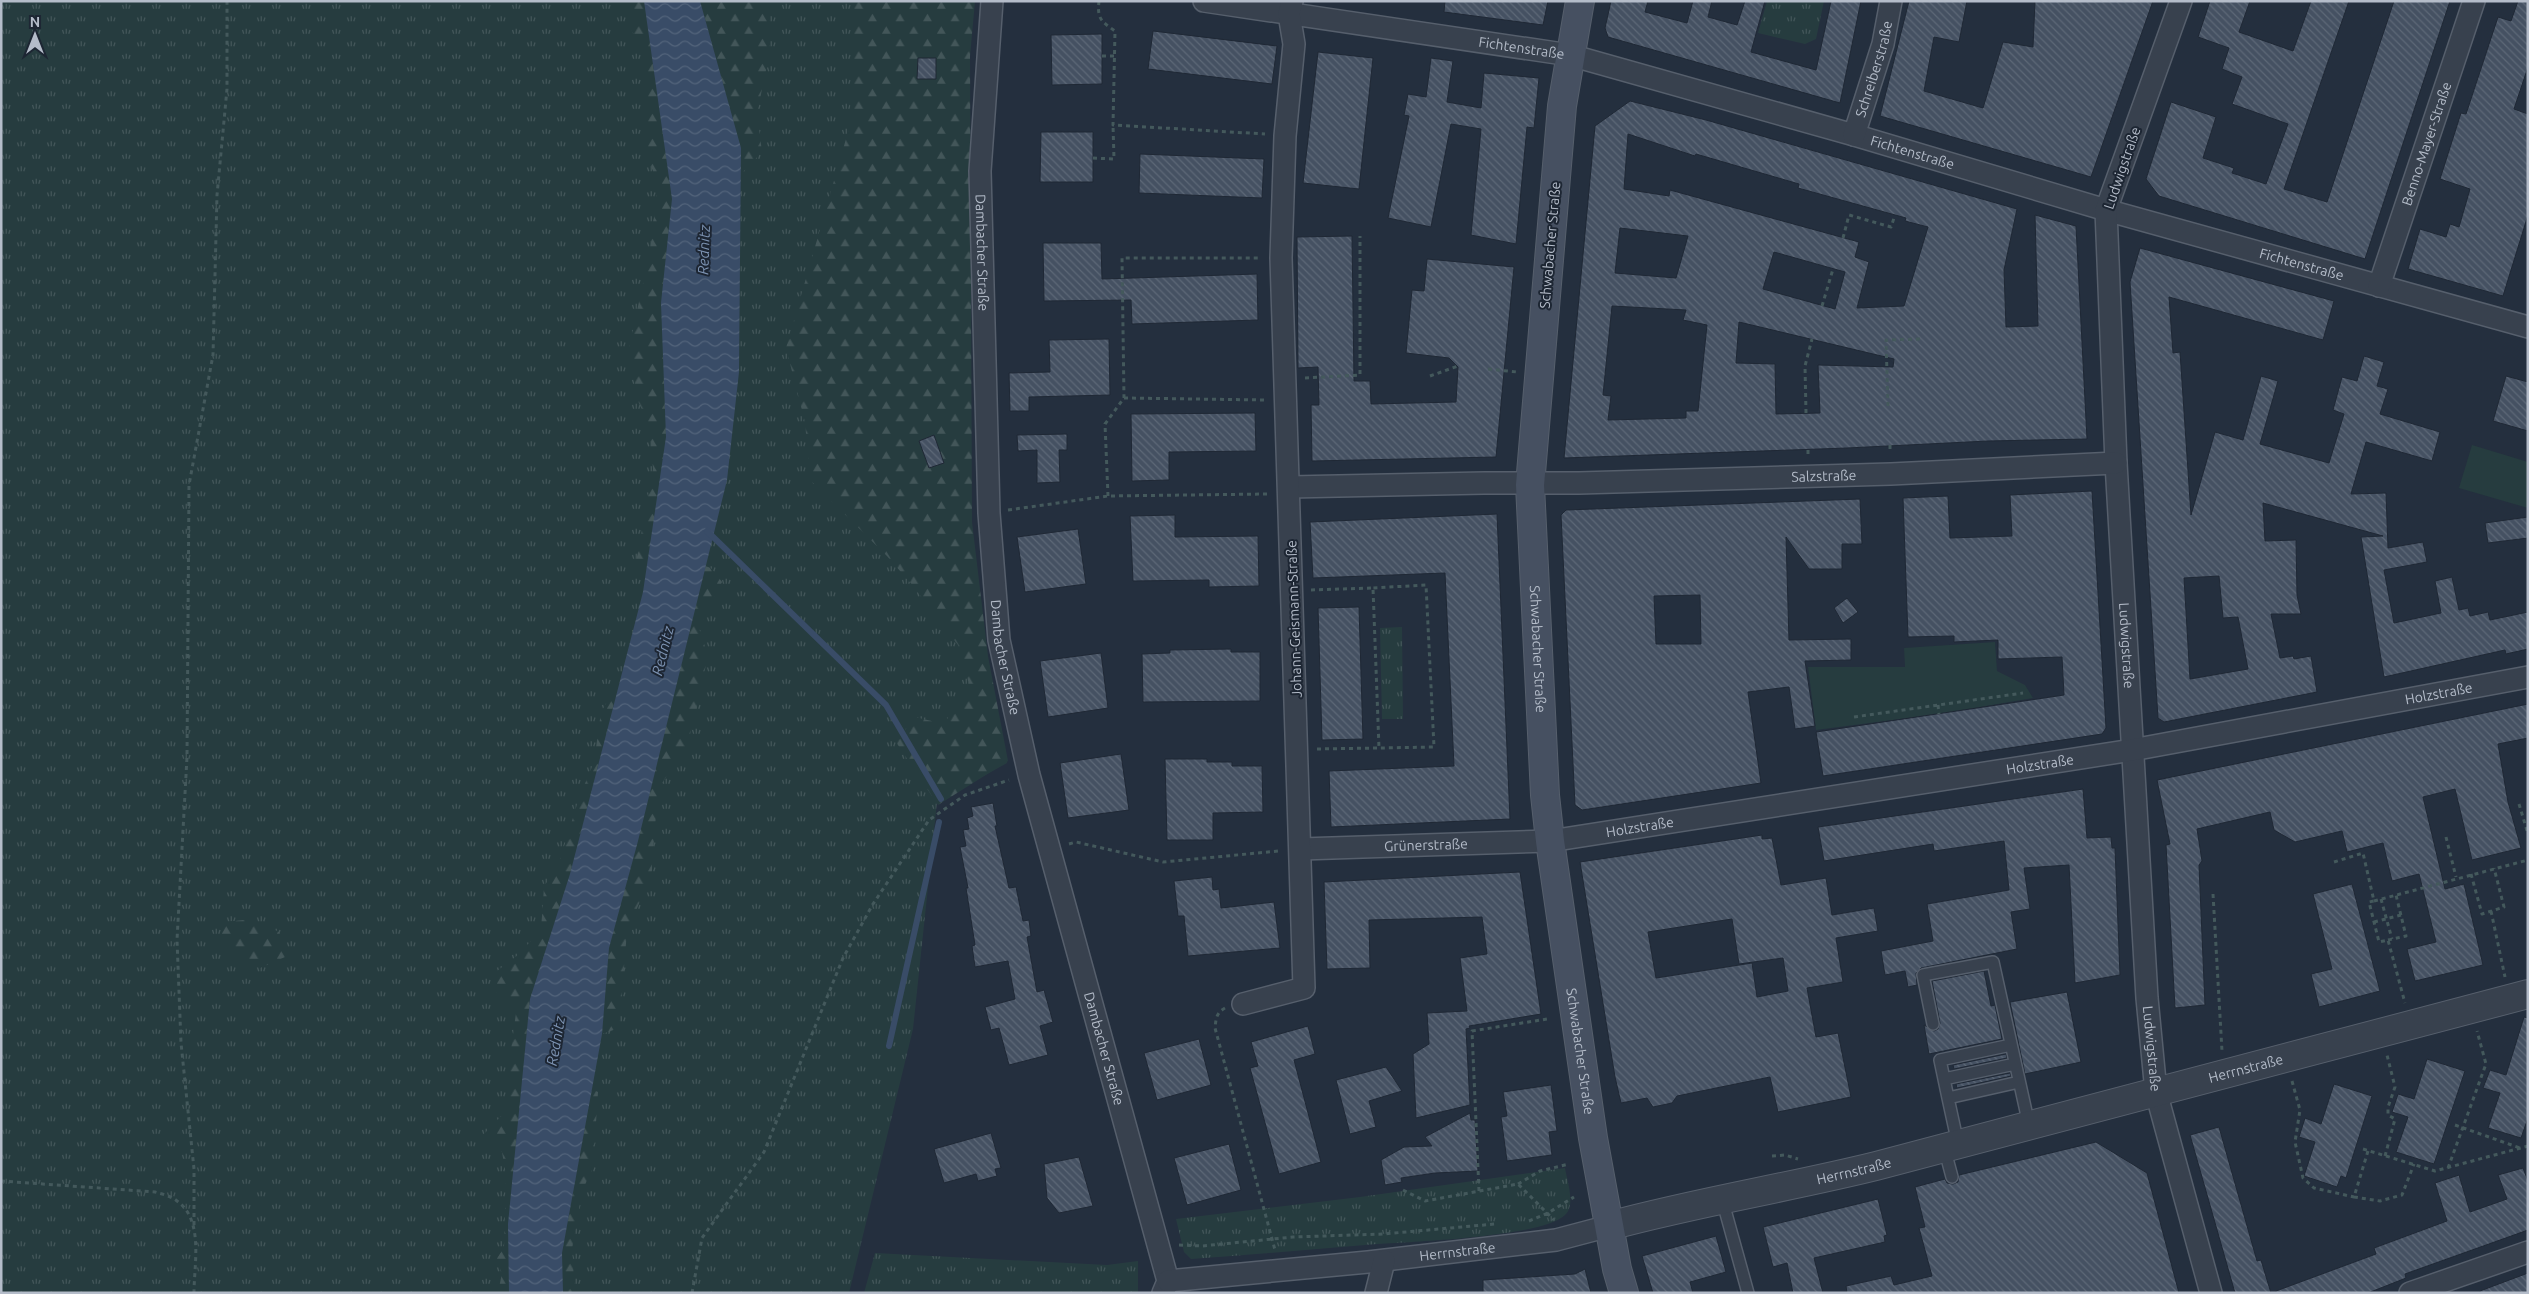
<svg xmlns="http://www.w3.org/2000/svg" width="2529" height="1294" viewBox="0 0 2529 1294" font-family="Ubuntu,sans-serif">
	<defs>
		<pattern id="grass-tufts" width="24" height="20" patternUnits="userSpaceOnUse" patternTransform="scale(1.25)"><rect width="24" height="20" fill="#263c3f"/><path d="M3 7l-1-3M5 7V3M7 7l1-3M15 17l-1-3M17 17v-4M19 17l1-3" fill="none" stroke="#435659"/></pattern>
		<pattern id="forest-firs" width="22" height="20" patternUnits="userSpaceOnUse" patternTransform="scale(1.25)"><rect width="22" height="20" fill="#263c3f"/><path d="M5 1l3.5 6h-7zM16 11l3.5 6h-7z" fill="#435659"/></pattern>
		<pattern id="water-waves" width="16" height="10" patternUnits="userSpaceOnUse" patternTransform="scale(1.25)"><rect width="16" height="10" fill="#394c67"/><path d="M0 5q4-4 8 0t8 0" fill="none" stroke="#53647b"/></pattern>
		<pattern id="building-back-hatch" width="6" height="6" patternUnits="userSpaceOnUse" patternTransform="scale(1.25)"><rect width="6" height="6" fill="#455162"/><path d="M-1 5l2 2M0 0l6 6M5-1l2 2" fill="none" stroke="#5d6877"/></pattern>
	</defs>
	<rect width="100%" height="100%" fill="#242f3e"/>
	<!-- grass -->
	<path fill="url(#grass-tufts)" d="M1 1H972L966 55 968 524 982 653 1007 763 937 802 913 1029 849 1293H1Z
		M1767 1H1824L1816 39 1805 44 1758 33Z
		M1402 627 1403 719H1382L1380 628Z
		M1565 1168C1567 1181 1576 1205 1565 1215 1541 1238 1403 1242 1365 1245 1307 1250 1249 1255 1191 1259L1184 1252 1176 1219 1360 1197Z
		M875 1253 1107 1265 1138 1261V1293L922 1290 864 1293Z"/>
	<!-- forest -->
	<path fill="url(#forest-firs)" d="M628 1H644L672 199 661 303 666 437 647 570 635 568 653 469 650 427 638 401 629 348 650 251 658 183 645 152V48L632 32Z
		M700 1H770L769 56 757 113 762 152 741 174V148Z
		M852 1H975L970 56 972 522 988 656 1008 761 938 805 896 742 915 717 944 724 969 684 958 645 914 587 887 556 810 480 805 422 786 348 850 125Z
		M705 566 711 568 722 582 699 628 708 656 689 739 658 790 651 876 627 931 619 1028 602 1034 609 948Z
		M620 680 570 874 530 999 508 1224 509 1293H498L502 1273 496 1259 504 1248 506 1175 502 1152 484 1134 507 1110 509 1064 516 1013 497 997V971L518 955 541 930 544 887 560 860 579 798 594 762 601 712Z
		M253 919 279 932 285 957 260 968 243 960 220 940 225 922Z
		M592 1089 598 1092 593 1168 582 1191 572 1249 575 1293H563L562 1253Z"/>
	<!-- garden -->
	<path fill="#263c3f" d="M2472 445 2528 462V508L2459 488Z
		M1995 642 1997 671 2025 685 2033 698 1939 714 1816 730 1808 667H1905L1904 648Z"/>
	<!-- water -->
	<path fill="url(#water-waves)" d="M644 1H700L741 148 739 372 727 480 638 841 609 948 602 1034 562 1253 563 1293H509L508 1224 530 999 570 874 643 592 666 437 661 303 672 199Z"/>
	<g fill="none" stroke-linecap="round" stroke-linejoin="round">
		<!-- stream -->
		<path stroke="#394c67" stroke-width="6" d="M707 531 886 705 941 799
			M889 1046 939 822"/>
	</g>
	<!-- building -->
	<path fill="url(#building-back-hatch)" stroke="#1f2835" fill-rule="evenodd" d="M1445 1H1548L1543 25 1444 12Z
		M1611 1H1648L1645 12 1687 23 1693 1H1712L1708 17 1737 25 1745 1H1765L1751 52 1816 70 1831 1H1861L1840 103 1608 37 1605 28Z
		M1909 1H1967L1959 42 1934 37 1924 91 1983 108 2003 42 2033 47 2035 1H2153L2091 177 1880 116Z
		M2210 1H2250L2239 32 2293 51 2311 1H2349L2284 189 2327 202 2394 1H2450L2365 259 2159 196 2146 179 2171 102 2216 117 2203 158 2234 168 2232 173 2266 184 2288 124 2232 104 2242 77 2222 69 2229 48 2198 37Z
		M2518 1H2528V67L2514 109 2528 114V215L2503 296 2408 269 2420 229 2446 237 2450 224 2459 227 2470 189 2440 179 2461 113 2466 114 2498 17 2511 21Z
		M1153 31 1277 46 1272 84 1148 69Z
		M1102 34V84L1052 85 1051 35Z
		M1318 52 1373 58 1359 189 1303 183Z
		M918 58H936V79H917Z
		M1431 58 1453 61 1447 102 1481 108 1484 73 1539 78 1534 128 1527 127 1516 244 1471 235 1481 129 1451 124 1431 227 1388 218 1409 116 1404 115 1408 94 1426 97Z
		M1630 101 1706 120 2017 209 2004 270 2006 327 2038 326 2035 215 2076 226 2087 439 1988 441 1847 448 1564 458 1595 126ZM1628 134 1695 156 1696 154 1799 184 1798 188 1906 218 1905 221 1928 227 1904 306 1857 308 1869 262 1855 257 1859 242 1670 190 1669 196 1624 189ZM1620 228 1688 236 1676 278 1615 273ZM1774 252 1845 272 1835 309 1763 289ZM1612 306 1686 310 1683 320 1707 325 1698 411H1686V418L1608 420 1611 396 1603 395ZM1739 322 1894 359 1893 367 1818 365 1820 413 1776 414 1775 364 1736 363Z
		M1041 132H1093V182H1040Z
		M1140 154 1264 159 1262 198 1139 193Z
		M1352 236 1354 381H1370L1371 404 1456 402 1458 367 1449 358 1406 353 1412 290 1424 291 1427 259 1514 267 1496 457 1312 461 1311 405H1319L1318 367 1298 368 1297 237Z
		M1043 243H1101L1102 279 1257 274 1258 320 1132 324 1131 300 1044 301Z
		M2140 248 2334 301 2323 340 2169 297 2173 353 2180 352 2191 515 2215 432 2243 440 2261 376 2278 381 2260 444 2329 463 2344 414 2333 410 2342 377 2357 381 2364 356 2384 362 2377 386 2388 389 2380 414 2440 432 2432 461 2366 442 2351 494 2386 493 2388 548 2423 542 2427 562 2384 570 2394 623 2441 613 2435 581 2452 577 2459 610 2468 608 2470 616 2488 612 2490 620 2528 612V649L2506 654 2505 650 2384 677 2361 537 2383 536 2263 503 2265 541 2296 540 2297 595 2301 614H2271L2280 658 2293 656 2294 659 2311 656 2317 692 2164 722 2158 718 2130 282ZM2219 576 2223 618 2238 617 2248 669 2190 679 2184 578Z
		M1109 339 1110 395 1029 397V411H1010L1009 373 1050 372 1049 340Z
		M2506 376 2528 382V431L2493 421Z
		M1255 413 1256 451 1169 452V480L1132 481 1131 414Z
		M1067 434V450H1059L1060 482 1037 483V450L1018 451 1017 435Z
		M934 435 944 463 929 468 919 441Z
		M2092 491 2106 728 2102 734 1823 776 1816 732 2064 695 2062 657 1998 659V640L1954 642V636L1908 637 1903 498 1948 496 1950 538 2012 536 2010 495Z
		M1860 499 1862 544H1842V569H1809L1786 537 1789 640 1851 639V660L1805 661 1815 726 1795 729 1789 687 1748 692 1761 783 1582 810 1575 805 1561 515 1566 510ZM1700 595 1701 644H1656L1654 596Z
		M1497 514 1510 819 1331 827 1329 771 1454 766 1445 573 1313 578 1310 522Z
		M1175 515V537L1258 536 1259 586 1209 587V580L1133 581 1130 516Z
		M2528 517V538L2488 543 2485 523Z
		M1078 529 1086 584 1025 592 1017 537Z
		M1847 598 1858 612 1843 623 1834 608Z
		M1359 607 1363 739 1322 740 1318 608Z
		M1231 649V652H1260V701L1143 702 1142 654 1170 653V650Z
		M1101 653 1108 708 1048 717 1040 661Z
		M2528 704V738L2498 744 2508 802 2521 848 2472 860 2455 789 2423 797 2445 889 2464 884 2483 965 2415 981 2407 949 2436 942 2419 874 2392 881 2383 843 2347 852 2342 831 2295 842 2274 830 2270 812 2197 829 2202 861 2199 865 2205 1005 2175 1008 2166 845 2170 844 2157 780Z
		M1121 754 1129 810 1068 818 1060 763Z
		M1165 759H1207V762H1232V766H1262L1263 812 1213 813V840H1167Z
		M2083 789 2087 838 2111 837 2112 848H2115L2120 975 2075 983 2069 865 2024 868 2030 909 2011 912 2017 949 1921 968 1916 973 1917 985 1908 987 1905 971 1885 975 1881 951 1933 941 1927 904 2009 890 2004 841 1934 851 1933 844 1824 861 1818 827Z
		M993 803 997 826H995L1009 888 1016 887 1023 921 1029 920 1031 936 1027 937 1037 992 1044 990 1053 1022 1040 1026 1048 1055 1009 1065 999 1028 991 1030 985 1007 1015 999 1008 961 975 967 972 946 975 945 966 888H968L960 847 966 846 963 830 969 829 967 818 973 816 971 807Z
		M1762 835V839L1772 838 1781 885 1826 878 1832 915 1874 908 1878 931 1836 938 1843 982 1807 988 1816 1037 1838 1033 1851 1097 1778 1112 1770 1077 1677 1096 1672 1103 1653 1107 1647 1098 1621 1103 1615 1077 1580 862ZM1732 919 1739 964 1783 958 1788 991 1757 997 1752 963 1656 978 1648 932Z
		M1520 872 1541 1014 1469 1026 1470 1028 1466 1029 1470 1105 1416 1118 1413 1054 1429 1044 1427 1013 1467 1011 1460 958 1487 954 1482 917 1369 920 1370 968 1327 969 1324 882Z
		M1212 877 1213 890 1219 889 1221 908 1274 902 1280 948 1188 956 1184 916H1178L1174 881Z
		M2352 884 2380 991 2319 1007 2311 974 2332 969 2313 894Z
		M1984 971 1991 1006 1995 1005 2002 1039 1929 1054 1924 1025 1934 1031 1938 1029 1940 1023 1932 981Z
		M2067 992 2081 1062 2025 1074 2010 1002Z
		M2524 1017 2528 1018V1118L2521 1138 2488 1128 2500 1093 2483 1088 2490 1070 2506 1075Z
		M1308 1026 1315 1054 1294 1060 1321 1162 1279 1174 1250 1068 1258 1066 1251 1042Z
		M1199 1039 1211 1085 1157 1100 1144 1053Z
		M2006 1054 2007 1058 1954 1069 1953 1065Z
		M2427 1059 2465 1071 2434 1164 2396 1152 2408 1117 2392 1112 2398 1094 2414 1099Z
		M1386 1067 1402 1091 1369 1101 1376 1127 1350 1134 1336 1080Z
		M2010 1073 2011 1076 1957 1088 1956 1084Z
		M2334 1084 2372 1096 2346 1178 2341 1176 2337 1187 2304 1176 2315 1142 2299 1137 2305 1118 2321 1124Z
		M1551 1085 1557 1131 1549 1132 1552 1155 1507 1161 1501 1117 1507 1116 1503 1092Z
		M1470 1113 1471 1120H1475L1478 1171 1435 1173 1401 1178 1402 1182 1385 1185 1381 1160 1404 1147 1432 1146 1425 1137Z
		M2219 1127 2257 1261 2261 1260 2271 1293H2235L2190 1135Z
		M991 1133 1001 1168 995 1169 997 1176 978 1181 976 1174 944 1183 934 1149Z
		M2096 1142 2147 1173 2179 1293H1847L1846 1286 1891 1276 1894 1285 1932 1276 1919 1228 1925 1227 1915 1187 1945 1179 1947 1183 1953 1184 1958 1182 1959 1175Z
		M1229 1144 1241 1190 1187 1205 1174 1158Z
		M1079 1157 1093 1206 1059 1213 1047 1198 1044 1164Z
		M2523 1168 2528 1181V1230L2405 1274 2406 1278 2368 1293H2276V1291L2376 1254 2374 1248 2447 1221 2435 1183 2459 1175 2470 1212 2507 1199 2498 1175Z
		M1878 1199 1887 1235 1884 1236 1885 1242 1814 1258 1823 1293H1793L1787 1263 1773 1267 1763 1227Z
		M1716 1236 1726 1272 1690 1282 1693 1293H1653L1642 1256Z
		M1585 1269 1591 1293H1483V1280L1575 1274Z
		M2528 1273V1293H2480V1291Z"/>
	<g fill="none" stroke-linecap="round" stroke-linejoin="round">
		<defs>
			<path id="service" d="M1933 1024 1923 975 1993 962 2029 1125
				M1944 1079 2015 1064
				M1948 1098 1940 1060 2011 1045
				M1958 1144 1948 1098 2019 1082
				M1944 1147 1952 1177
				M1722 1199 1748 1293"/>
			<g id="minor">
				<path id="s1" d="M992 1 980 171 989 513 999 640 1029 775 1168 1281 1163 1293"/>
				<path id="s2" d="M1204 1 1570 55 1854 135 2106 210 2528 327"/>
				<path id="s3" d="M2181 1 2106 210 2116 463 2147 998 2156 1092 2211 1293"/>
				<path id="s4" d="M1854 135 1883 44 1891 1"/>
				<path id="s5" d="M2379 286 2474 1"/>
				<path id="s6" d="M1290 487 1484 483H1579L1891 474 2116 463"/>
				<path id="s7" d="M1301 849 1550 841 2132 750 2528 677"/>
				<path d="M1243 1004 1304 988 1281 258 1285 136 1294 44 1289 14 1292 1"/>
				<path id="s8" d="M1168 1281 1368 1262 1556 1240 1609 1226"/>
				<path d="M1376 1293 1384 1261"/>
				<path d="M2410 1293 2528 1252"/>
			</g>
			<g id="tertiary">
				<path id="s9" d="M1609 1226C1697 1202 1787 1188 1876 1166L2528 994"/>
			</g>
			<g id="secondary">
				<path id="s10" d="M1580 1 1562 106 1530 485 1545 795 1550 841 1593 1138 1617 1269 1624 1293"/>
			</g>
		</defs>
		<!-- service casing -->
		<use href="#service" stroke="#565f6c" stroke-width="14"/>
		<!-- minor casing -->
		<use href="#minor" stroke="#565f6c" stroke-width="24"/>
		<!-- tertiary casing -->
		<use href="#tertiary" stroke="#565f6c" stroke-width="30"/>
		<!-- secondary casing -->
		<use href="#secondary" stroke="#565f6c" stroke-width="30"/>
		<!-- path -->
		<path stroke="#44595c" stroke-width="3" stroke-dasharray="4 4" stroke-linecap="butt" d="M1099 1C1097 19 1101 21 1115 31L1113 125 1265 134
			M1102 56H1115
			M1093 158 1114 159 1113 125
			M1843 238 1849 215 1891 227 1895 215
			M1822 306 1833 269
			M1488 369 1517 372
			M1430 376 1458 366
			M1305 378 1360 375V236
			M1124 398 1266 400
			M1888 406 1886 340 1923 339
			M1806 413 1805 366 1812 339
			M1890 445V453
			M1808 450V458
			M1108 496 1105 424 1124 398 1122 258H1260
			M1008 510 1108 496 1268 494
			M1311 590 1373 588 1379 748 1434 747 1426 585 1373 588
			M1938 705 1939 714
			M1854 717 2023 693
			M1317 749 1379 748
			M2519 804 2528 834
			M2446 837 2456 877
			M1069 844 1076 842 1163 862 1279 851
			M2334 862 2363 853 2374 901 2369 902 2379 942 2388 940 2405 1003
			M2471 874 2482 914 2504 907 2494 868
			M2213 894 2222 1051
			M2381 899 2392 939
			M2374 901 2528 860
			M2491 911 2505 977
			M2374 922 2401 915
			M2388 940 2406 936 2396 895
			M1225 1008C1216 1013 1216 1019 1215 1028L1275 1250
			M2292 1081 2300 1110 2295 1142 2303 1178 2314 1188 2354 1197
			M2455 1125 2520 1148
			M2363 1149 2435 1171 2528 1146
			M2368 1151 2354 1197 2380 1201 2402 1195 2414 1164
			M1772 1156 1785 1155 1798 1159
			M2385 1156 2395 1119 2388 1115V1107L2395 1087 2387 1055
			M2448 1168 2486 1064 2477 1031
			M1 1181 155 1192C162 1194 171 1196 177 1201 204 1220 194 1264 194 1293
			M1518 1184 1540 1171 1569 1164
			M1403 1190 1425 1201 1518 1184 1554 1220
			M1479 1191 1472 1031 1547 1019
			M1529 1221 1548 1213 1574 1197
			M194 1225V1169L181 1043 177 940 187 757 189 485 213 355 217 195 227 89V1
			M1179 1245 1202 1246 1293 1237 1383 1234 1495 1224
			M692 1293 702 1238 764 1152 843 958 873 904 929 820 965 795 1009 780"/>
		<!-- service -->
		<use href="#service" stroke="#38414e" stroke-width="11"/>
		<!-- minor -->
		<use href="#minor" stroke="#38414e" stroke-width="21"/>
		<!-- tertiary -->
		<use href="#tertiary" stroke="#38414e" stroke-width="28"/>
		<!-- secondary -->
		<use href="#secondary" stroke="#465061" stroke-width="28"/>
	</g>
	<g text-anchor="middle" stroke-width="4" stroke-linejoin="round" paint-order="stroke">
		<!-- street labels -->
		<g font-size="14" fill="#b4bcc9" stroke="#1d2633">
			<text dy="5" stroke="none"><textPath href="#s2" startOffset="321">Fichtenstraße</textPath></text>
			<text dy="5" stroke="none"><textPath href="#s4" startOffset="69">Schreiberstraße</textPath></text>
			<text dy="5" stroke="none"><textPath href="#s5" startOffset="150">Benno-Mayer-Straße</textPath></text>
			<text dy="5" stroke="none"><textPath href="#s2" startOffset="726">Fichtenstraße</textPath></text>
			<text transform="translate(2122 168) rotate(-71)" y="5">Ludwigstraße</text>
			<text transform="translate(1550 245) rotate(-85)" y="5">Schwabacher Straße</text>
			<text dy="5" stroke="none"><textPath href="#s1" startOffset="252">Dambacher Straße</textPath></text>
			<text dy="5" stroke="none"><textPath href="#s2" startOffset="1131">Fichtenstraße</textPath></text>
			<text dy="5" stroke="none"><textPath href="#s6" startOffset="534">Salzstraße</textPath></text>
			<text transform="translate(1294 619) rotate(-92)" y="5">Johann-Geismann-Straße</text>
			<text dy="5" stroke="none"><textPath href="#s3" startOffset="658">Ludwigstraße</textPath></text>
			<text dy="5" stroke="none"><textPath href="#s10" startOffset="651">Schwabacher Straße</textPath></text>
			<text dy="5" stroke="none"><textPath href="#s1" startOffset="658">Dambacher Straße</textPath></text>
			<text dy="5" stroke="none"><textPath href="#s7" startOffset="1150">Holzstraße</textPath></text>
			<text dy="5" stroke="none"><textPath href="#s7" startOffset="745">Holzstraße</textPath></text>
			<text dy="5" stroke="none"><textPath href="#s7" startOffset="340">Holzstraße</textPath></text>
			<text dy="5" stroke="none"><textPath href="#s7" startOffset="125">Grünerstraße</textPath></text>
			<text dy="5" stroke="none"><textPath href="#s3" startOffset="1062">Ludwigstraße</textPath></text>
			<text dy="5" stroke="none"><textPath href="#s1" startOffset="1062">Dambacher Straße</textPath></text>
			<text dy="5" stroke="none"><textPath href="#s10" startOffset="1056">Schwabacher Straße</textPath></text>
			<text dy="5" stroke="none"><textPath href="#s9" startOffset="656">Herrnstraße</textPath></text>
			<text dy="5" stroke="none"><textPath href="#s9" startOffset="251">Herrnstraße</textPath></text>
			<text dy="5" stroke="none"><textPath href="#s8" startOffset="291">Herrnstraße</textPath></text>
		</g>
		<!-- water labels -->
		<g font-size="15" font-style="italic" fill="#7c92b1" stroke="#1d2633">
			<text transform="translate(704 250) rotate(-88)" y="5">Rednitz</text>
			<text transform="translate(663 651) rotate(-76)" y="5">Rednitz</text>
			<text transform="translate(556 1041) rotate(-80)" y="5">Rednitz</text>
		</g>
	</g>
	<!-- border -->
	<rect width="2529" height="1294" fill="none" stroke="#b4bcc9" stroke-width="5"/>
	<!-- north arrow -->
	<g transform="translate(35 35)" stroke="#1d2633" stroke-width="4" paint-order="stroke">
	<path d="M0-4L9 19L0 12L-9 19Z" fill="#b4bcc9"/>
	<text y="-8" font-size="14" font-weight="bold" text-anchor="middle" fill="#b4bcc9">N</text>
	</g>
</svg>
